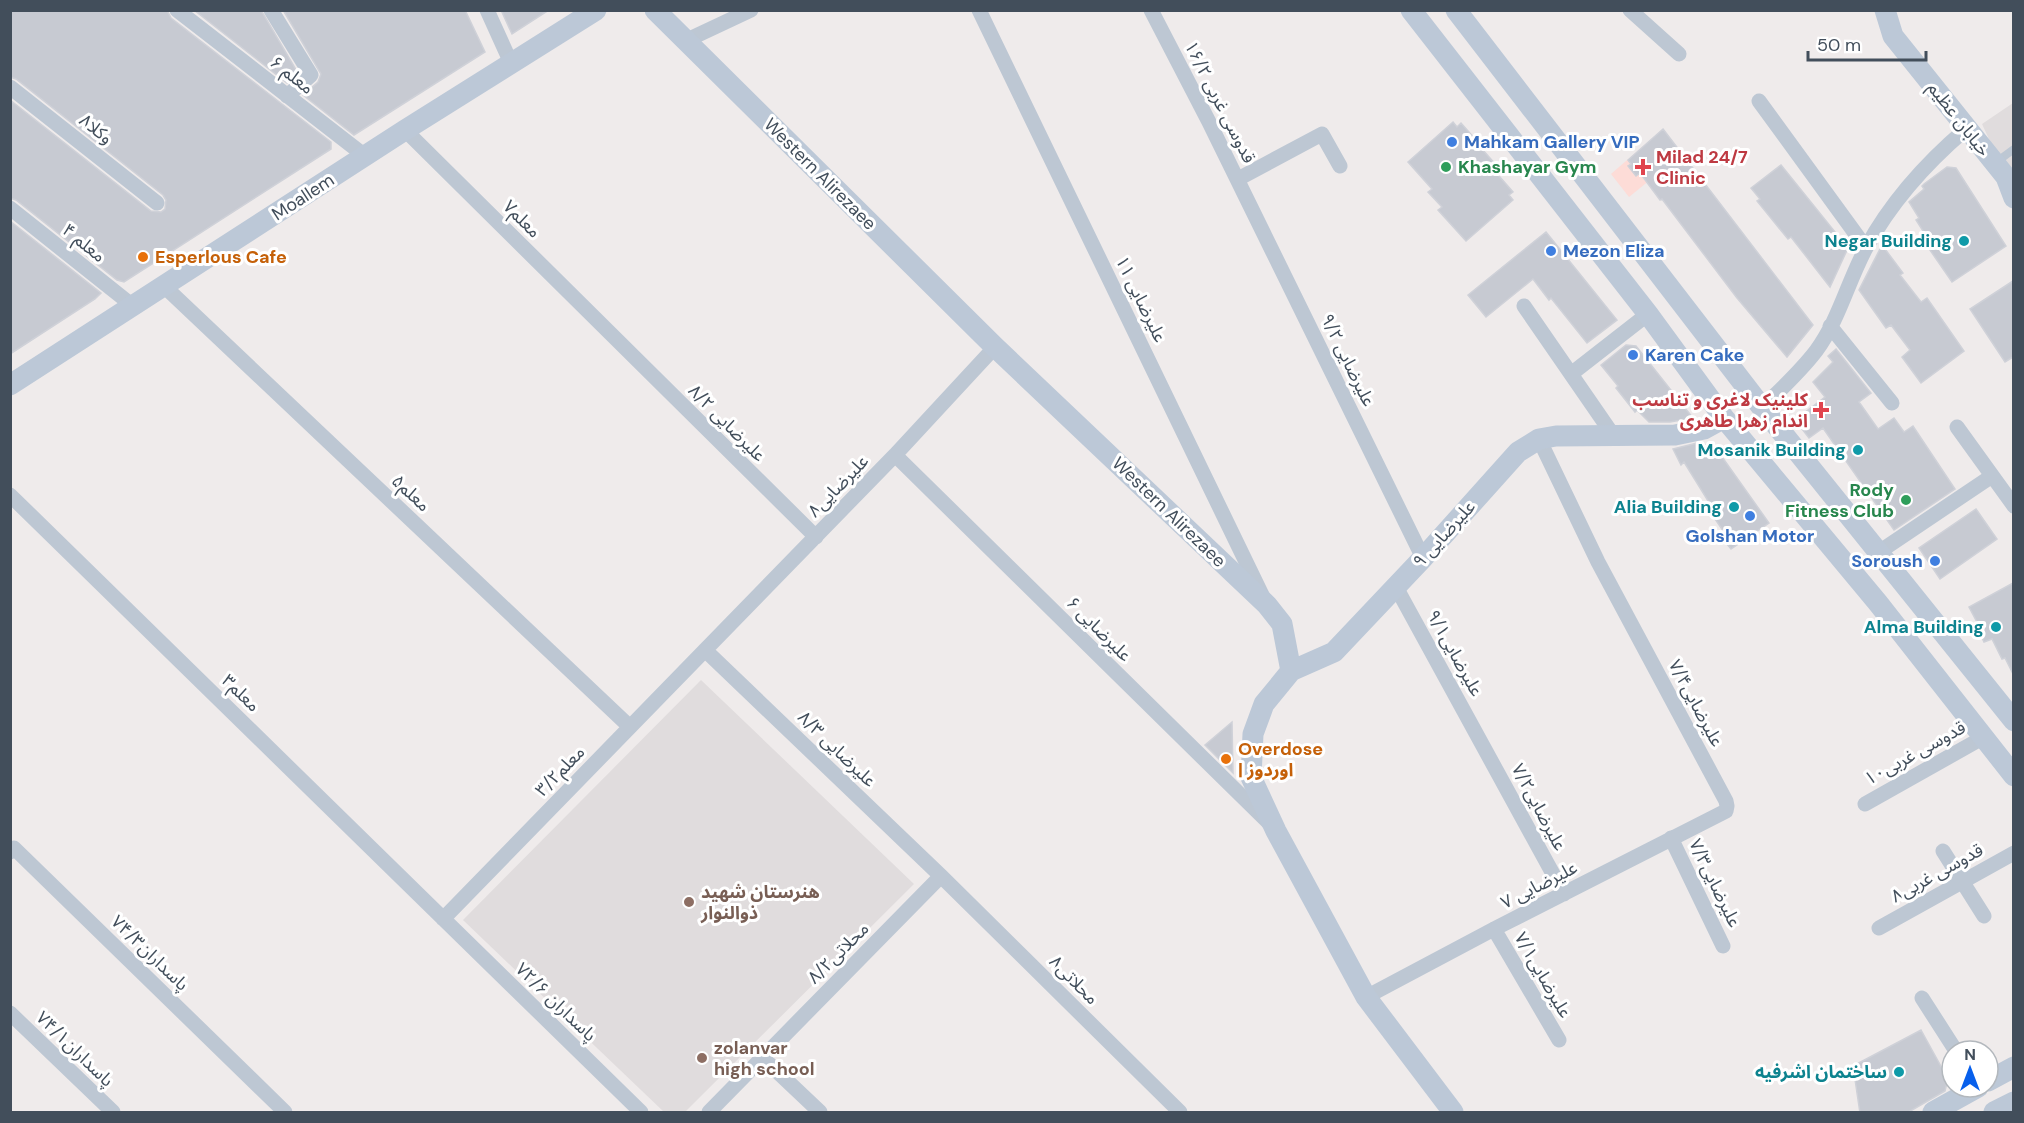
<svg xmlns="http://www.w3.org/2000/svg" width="2024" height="1123" viewBox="0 0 2024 1123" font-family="'DM Sans','Noto Sans Arabic',sans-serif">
	<rect width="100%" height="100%" fill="#efebeb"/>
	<!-- education -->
	<path fill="#e0dcdd" d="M2013 103V191L1982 124Z
		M701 680 914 884 685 1112H664L463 920Z"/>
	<!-- medical -->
	<path fill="#fddcd7" d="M1663 129 1682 154 1629 197 1611 174Z"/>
	<!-- building -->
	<path fill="#c7cad2" stroke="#cfd1d8" stroke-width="1.5" d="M10 10H167L171 18 331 142V149L124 282 117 280 16 200 10 198V100L151 211 161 212 165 209 166 200 163 195 16 79 10 77Z
		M194 10H261L298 73 287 83Z
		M283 10H465L485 52 354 135 303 95 318 82 321 74Z
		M501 10H549L512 34Z
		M1453 122 1457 127 1461 123 1476 140 1475 141 1496 165 1492 168 1513 192 1509 195 1513 200 1466 241 1438 210 1442 207 1428 192 1432 189 1408 162Z
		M1663 129 1813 325 1787 357 1737 298 1662 199 1660 200 1640 173 1636 176 1628 166 1631 164 1628 160Z
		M1781 165 1848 248 1830 287 1791 237 1788 239 1757 201 1760 199 1751 188Z
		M1947 167 1956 168 2006 246 1952 282 1921 237 1925 234 1916 220 1919 218 1909 202 1924 189 1922 186 1924 184Z
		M10 221 101 293 95 299 10 354Z
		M1546 232 1617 320 1587 343 1551 298 1549 300 1533 279 1486 317 1468 295Z
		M1882 245 1903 273 1900 275 1921 302 1927 298 1964 351 1921 383 1902 357 1910 350 1891 325 1886 328 1859 290Z
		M2013 281V357L2005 362 1970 309Z
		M1626 345 1636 346 1693 418 1670 422H1649L1637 410 1635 412 1616 388 1618 386 1601 365Z
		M1836 349 1871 393 1859 402 1878 429 1894 418 1904 432 1913 426 1955 489 1894 530 1823 428 1809 438 1795 420 1825 397 1813 382 1833 362 1828 356Z
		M1697 443 1715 447 1769 523 1731 549 1722 538 1726 535 1715 519 1718 517 1684 462 1681 465 1673 449Z
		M1976 509 1997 539 1940 579 1919 548Z
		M2013 583V674L2005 658 2002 659 1992 639 1984 642 1977 627 1979 626 1969 607Z
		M1232 722 1233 773 1205 745Z
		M1921 1030 1948 1079 1945 1091 1907 1113H1860L1853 1066Z"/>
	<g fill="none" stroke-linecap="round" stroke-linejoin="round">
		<!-- lane -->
		<path stroke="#bdc7d3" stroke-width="8" d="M1995 163 2014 149"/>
		<!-- street -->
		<path stroke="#bdc7d3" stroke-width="15" d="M177 10 365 156
			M271 10 311 75 287 96
			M487 10 511 63
			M979 10 1263 597
			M1151 10 1209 122 1423 558
			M1630 10 1679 54
			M685 41 751 10
			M10 87 157 203
			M1759 101 1866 248
			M405 130 816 537
			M1238 179 1322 134 1340 166
			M10 208 133 306
			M165 287 630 727
			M1524 306 1613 435
			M1830 326 1892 403
			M1571 374 1648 314
			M1762 408C1781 389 1800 372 1816 351 1839 320 1848 281 1866 248 1891 202 1926 163 1966 129
			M1957 427 2014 506
			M895 455 1268 822
			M10 495 641 1112
			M1879 552 1992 476
			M1396 587 1564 894
			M705 650 941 876 1180 1112
			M1865 804 1984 737
			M1671 838 1723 946
			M1943 851 1984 916
			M10 852 14 848 285 1112
			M443 919 895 455 995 347
			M1879 928 2014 853
			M1494 929 1559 1040
			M1366 997 1494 929 1726 811 1727 806 1726 801 1598 562 1539 439
			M1922 998 1956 1051
			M10 1013 113 1112
			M763 1058 820 1112
			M709 1112 941 876"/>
		<!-- secondary -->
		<path stroke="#bcc8d7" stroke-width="21" d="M655 10 995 347 1267 605 1282 624 1291 671 1264 704 1253 734 1251 777 1276 831 1366 997 1453 1112
			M1411 10 1648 314 1724 418 1878 603 2014 776
			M1456 10 1760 405 2014 721
			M1885 10 1893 36 2006 177 2014 198
			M10 385 405 130 596 10
			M1291 671 1334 652 1423 558 1518 452 1539 439 1556 436 1675 435 1704 429 1724 418
			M1988 1081 2014 1067
			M1933 1112 1978 1087
			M1994 1112 2014 1102"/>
	</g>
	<!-- markers -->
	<g fill="#3f7fe0" stroke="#fff" stroke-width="2">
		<circle cx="1452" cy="142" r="6"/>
		<circle cx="1551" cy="251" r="6"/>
		<circle cx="1633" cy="355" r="6"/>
		<circle cx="1750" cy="516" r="6"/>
		<circle cx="1935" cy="561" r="6"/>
	</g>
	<g fill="#2e9e5b" stroke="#fff" stroke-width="2">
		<circle cx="1446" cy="167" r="6"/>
		<circle cx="1906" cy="500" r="6"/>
	</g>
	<g fill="#e0444e" stroke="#fff" stroke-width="2">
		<path d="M1640 158h6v6h6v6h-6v6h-6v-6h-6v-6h6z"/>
		<path d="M1818 401h6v6h6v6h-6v6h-6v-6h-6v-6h6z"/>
	</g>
	<g fill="#0f9aa8" stroke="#fff" stroke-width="2">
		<circle cx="1964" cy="241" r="6"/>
		<circle cx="1858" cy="450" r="6"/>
		<circle cx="1734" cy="507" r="6"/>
		<circle cx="1996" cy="627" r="6"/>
		<circle cx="1899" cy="1072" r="6"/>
	</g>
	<g fill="#e8710a" stroke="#fff" stroke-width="2">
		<circle cx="143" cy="257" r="6"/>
		<circle cx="1226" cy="759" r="6"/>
	</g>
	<g fill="#8d6e63" stroke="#fff" stroke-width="2">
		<circle cx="689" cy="902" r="6"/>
		<circle cx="702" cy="1058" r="6"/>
	</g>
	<g text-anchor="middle" stroke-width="6" stroke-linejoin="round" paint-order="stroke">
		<!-- street labels -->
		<g font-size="18" fill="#424e5b" stroke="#fff">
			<text transform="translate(292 75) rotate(38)" y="6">۶ معلم</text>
			<text transform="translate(1220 102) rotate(63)" y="6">۱۶/۲ قدوسی غربی</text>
			<text transform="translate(1959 119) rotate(52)" y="6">خیابان عظیم</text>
			<text transform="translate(96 129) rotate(38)" y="6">وکلا۸</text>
			<text transform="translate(820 174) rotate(45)" y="6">Western Alirezaee</text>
			<text transform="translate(303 197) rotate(-33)" y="6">Moallem</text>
			<text transform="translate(522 219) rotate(45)" y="6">معلم۷</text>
			<text transform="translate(84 243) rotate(39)" y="6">۴ معلم</text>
			<text transform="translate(1141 299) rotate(64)" y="6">۱۱ علیرضایی</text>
			<text transform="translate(1348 360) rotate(64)" y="6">۹/۲ علیرضایی</text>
			<text transform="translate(727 423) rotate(45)" y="6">علیرضایی ۸/۲</text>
			<text transform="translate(838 486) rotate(-46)" y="6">علیرضایی۸</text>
			<text transform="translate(411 493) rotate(43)" y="6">معلم۵</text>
			<text transform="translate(1169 512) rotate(44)" y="6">Western Alirezaee</text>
			<text transform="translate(1444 534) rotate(-48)" y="6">۹ علیرضایی</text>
			<text transform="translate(1099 629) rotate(45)" y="6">۶ علیرضایی</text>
			<text transform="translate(1455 653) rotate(61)" y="6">علیرضایی۹/۱</text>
			<text transform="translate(241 693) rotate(44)" y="6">معلم۳</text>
			<text transform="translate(1696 703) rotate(62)" y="6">علیرضایی۷/۴</text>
			<text transform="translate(837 749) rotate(44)" y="6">۸/۳ علیرضایی</text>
			<text transform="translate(1915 753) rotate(-29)" y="6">قدوسی غربی۱۰</text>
			<text transform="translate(560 771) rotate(-46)" y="6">معلم۳/۲</text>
			<text transform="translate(1539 807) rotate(62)" y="6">علیرضایی۷/۲</text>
			<text transform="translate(1937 873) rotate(-29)" y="6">قدوسی غربی۸</text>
			<text transform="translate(1715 883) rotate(64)" y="6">علیرضایی۷/۳</text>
			<text transform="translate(1539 885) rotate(-27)" y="6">۷ علیرضایی</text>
			<text transform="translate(150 953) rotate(44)" y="6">پاسداران۷۴/۳</text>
			<text transform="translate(838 953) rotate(-45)" y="6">محلاتی۸/۲</text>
			<text transform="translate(1543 975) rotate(60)" y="6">علیرضایی۷/۱</text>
			<text transform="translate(1074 980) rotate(45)" y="6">محلاتی۸</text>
			<text transform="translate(556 1002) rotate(44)" y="6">۷۲/۶ پاسداران</text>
			<text transform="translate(75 1049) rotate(44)" y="6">پاسداران۷۴/۱</text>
		</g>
		<!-- shop labels -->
		<g font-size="18" font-weight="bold" fill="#366cbe" stroke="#fff" text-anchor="start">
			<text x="1464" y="148">Mahkam Gallery VIP</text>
			<text x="1563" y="257">Mezon Eliza</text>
			<text x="1645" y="361">Karen Cake</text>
			<text x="1750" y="542" text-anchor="middle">Golshan Motor</text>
			<text x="1923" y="567" text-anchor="end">Soroush</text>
		</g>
		<!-- health labels -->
		<g font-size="18" font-weight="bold" fill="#be3a42" stroke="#fff" text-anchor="start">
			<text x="1656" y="163">Milad 24/7<tspan x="1656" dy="21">Clinic</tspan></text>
			<text x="1808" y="406" text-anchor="end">کلینیک لاغری و تناسب<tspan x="1808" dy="21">اندام زهرا طاهری</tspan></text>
		</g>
		<!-- leisure labels -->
		<g font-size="18" font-weight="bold" fill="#27864d" stroke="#fff" text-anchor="start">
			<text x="1458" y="173">Khashayar Gym</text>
			<text x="1894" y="496" text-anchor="end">Rody<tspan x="1894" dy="21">Fitness Club</tspan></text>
		</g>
		<!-- culture labels -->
		<g font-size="18" font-weight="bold" fill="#0d838f" stroke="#fff" text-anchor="end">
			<text x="1952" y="247">Negar Building</text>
			<text x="1846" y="456">Mosanik Building</text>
			<text x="1722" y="513">Alia Building</text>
			<text x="1984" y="633">Alma Building</text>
			<text x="1887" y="1078">ساختمان اشرفیه</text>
		</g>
		<!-- food labels -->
		<g font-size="18" font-weight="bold" fill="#c56008" stroke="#fff" text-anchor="start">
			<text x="155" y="263">Esperlous Cafe</text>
			<text x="1238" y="755">Overdose<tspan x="1238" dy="21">| اوردوز</tspan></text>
		</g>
		<!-- education labels -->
		<g font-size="18" font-weight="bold" fill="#785e54" stroke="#fff" text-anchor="start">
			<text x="701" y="898">هنرستان شهید<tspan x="701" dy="21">ذوالنوار</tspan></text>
			<text x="714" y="1054">zolanvar<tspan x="714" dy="21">high school</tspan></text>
		</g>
	</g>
	<!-- border -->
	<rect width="2024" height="1123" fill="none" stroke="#424e5b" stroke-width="24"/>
	<!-- north arrow -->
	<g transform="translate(1970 1069)"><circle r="28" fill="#ffffff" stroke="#b3b8bd" stroke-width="1.5"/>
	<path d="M0-4.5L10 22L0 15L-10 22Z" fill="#0860ec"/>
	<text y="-9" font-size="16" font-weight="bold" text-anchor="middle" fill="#424e5b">N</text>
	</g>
	<!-- scale -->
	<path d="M1808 51v9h118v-9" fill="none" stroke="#424e5b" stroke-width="3"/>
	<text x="1817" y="51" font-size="18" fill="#424e5b" stroke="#ffffff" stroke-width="4.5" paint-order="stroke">50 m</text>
</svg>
